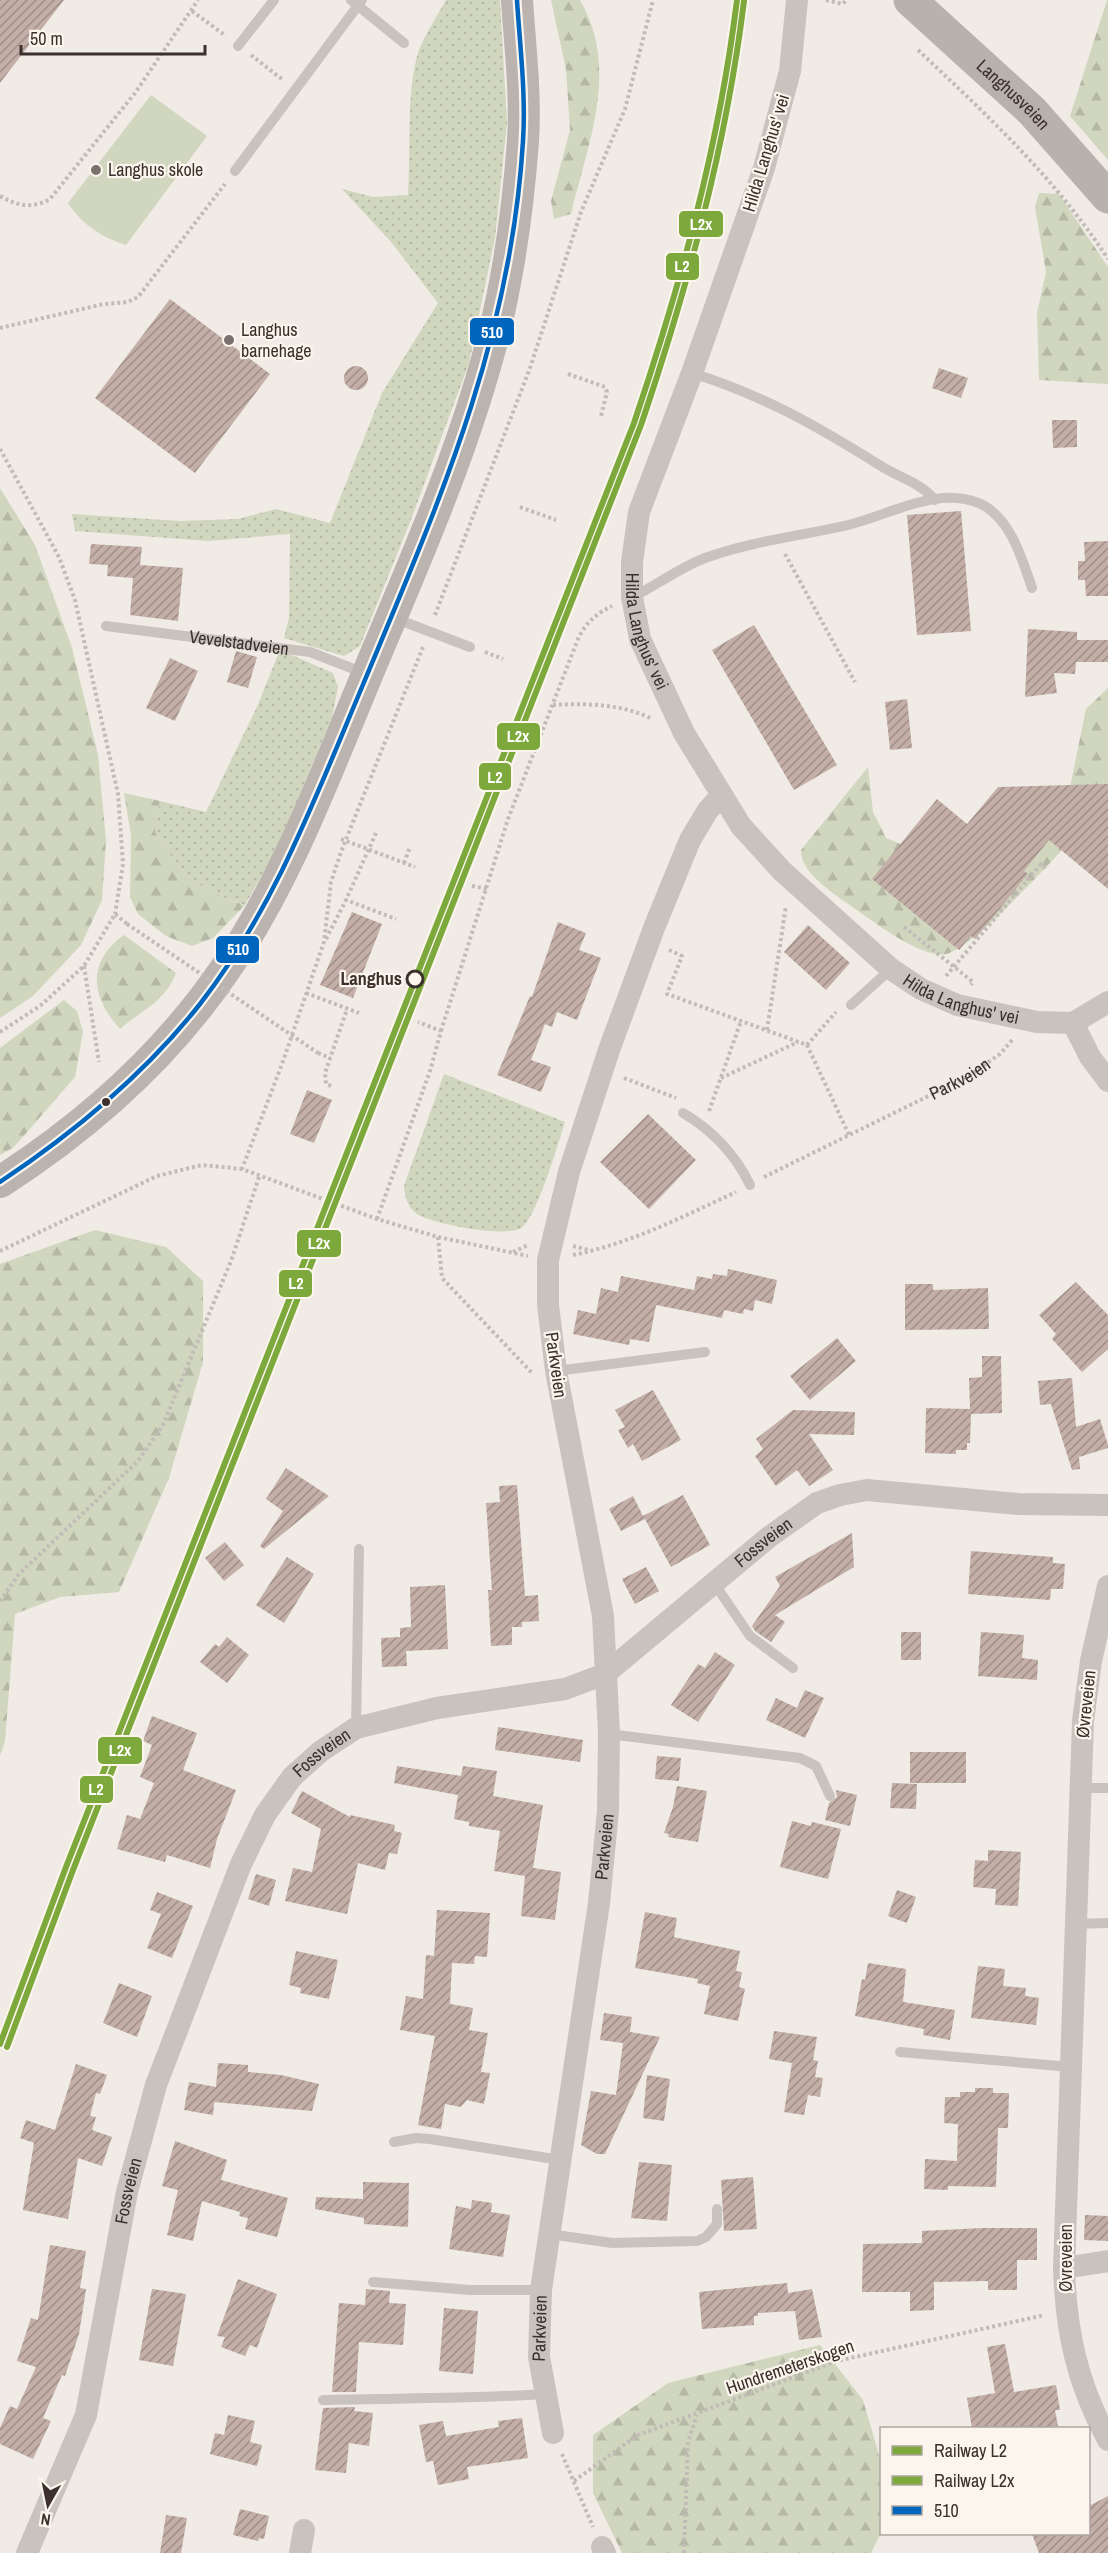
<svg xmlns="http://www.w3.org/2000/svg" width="1108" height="2553" viewBox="0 0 1108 2553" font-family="'Archivo Narrow',sans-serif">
	<defs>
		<pattern id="grass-dots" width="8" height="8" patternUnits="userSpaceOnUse" patternTransform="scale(1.5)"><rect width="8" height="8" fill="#d1d6bf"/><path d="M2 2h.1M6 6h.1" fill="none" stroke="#b4b8a4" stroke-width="1.8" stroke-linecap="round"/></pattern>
		<pattern id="forest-firs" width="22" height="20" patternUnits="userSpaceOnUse" patternTransform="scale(1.5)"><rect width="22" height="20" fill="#d1d6bf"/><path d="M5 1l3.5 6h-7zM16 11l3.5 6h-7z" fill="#b4b8a4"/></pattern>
		<pattern id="building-hatch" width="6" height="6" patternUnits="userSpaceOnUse" patternTransform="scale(1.5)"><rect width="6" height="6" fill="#c3afa7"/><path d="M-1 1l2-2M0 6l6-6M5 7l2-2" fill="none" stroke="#a08f88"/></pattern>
	</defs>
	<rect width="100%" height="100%" fill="#f0ebe5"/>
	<!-- grass -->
	<path fill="url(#grass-dots)" d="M446 0H500L507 123 495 238 469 363 412 517 360 646 344 656 284 638 289 618 290 534 208 541 75 531 72 514 180 521 238 519 276 509 330 523 382 393 438 303 392 243 342 189 373 197 408 195C411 152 406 88 419 50 426 33 437 16 446 0Z
		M280 650 333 673 338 687 332 717 278 847 245 905C196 889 182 875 155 832L160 801 206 812 256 709Z
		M444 1074 565 1122C558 1143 537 1218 521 1228 505 1238 433 1224 417 1214 407 1207 405 1196 404 1186Z"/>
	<!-- forest -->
	<path fill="url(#forest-firs)" d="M551 0H580C620 69 588 143 571 214L554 219 551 201 570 130 566 69Z
		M1107 0H1108V160L1070 116Z
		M1039 193 1059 194 1108 267V384L1039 380 1037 313 1046 272 1035 207Z
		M0 488 35 545 72 648 98 755 106 840 102 900 81 945 33 996 0 1018Z
		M1108 688V800C1080 829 978 948 946 954 922 959 874 922 854 908 836 895 800 873 801 850L868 767 873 812 886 838 908 847 1067 802 1086 709Z
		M124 793 160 801 155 832C182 875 196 889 245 905L213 938 192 946 166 936 138 914 130 897 131 835Z
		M124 935 176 973C164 1003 143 1009 120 1029 91 997 86 962 124 935Z
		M64 1000 77 1011 83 1032 75 1077 14 1147 0 1155V1048Z
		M95 1230 166 1247 203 1281V1362L169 1478 119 1592 60 1597 15 1614 5 1741 0 1756V1264Z
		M820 2345 863 2400 881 2462V2533L871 2553H622L593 2493V2435L668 2383Z"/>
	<!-- pitch -->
	<path fill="#d1d6bf" d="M151 95 207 136 126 245C103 238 81 224 68 203Z"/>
	<!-- building -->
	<path fill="url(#building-hatch)" d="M0 0H64L0 83Z
		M170 299 270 374 195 473 95 398Z
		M344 378a12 12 0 1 1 24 0a12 12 0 1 1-24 0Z
		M939 368 968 378 961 398 932 388Z
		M1052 420H1077V447L1053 448Z
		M961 511 971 631 917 635 907 515Z
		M1108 541V596H1086L1085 580H1078V561H1085L1084 542Z
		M91 544 142 547 140 565 183 568 178 621 130 615 133 578 107 576 108 565 89 564Z
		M754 625 837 765 794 790 712 650Z
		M1028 629 1077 632V640H1108V662H1076L1075 674 1054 673 1057 693 1025 697Z
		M236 651 257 657 248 688 227 682Z
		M170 658 198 671 175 721 146 708Z
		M907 699 912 748 890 750 885 702Z
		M1108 784V889L1049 840 1024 871 1028 874 975 939 971 936 959 950 872 879 937 799 967 824 998 787Z
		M352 912 382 924 353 998 320 985Z
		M558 922 586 933 579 950 601 958 577 1020 557 1012 552 1027 545 1024 531 1060 551 1067 541 1092 497 1075 530 996 532 997Z
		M808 925 850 963 826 990 784 952Z
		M307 1090 332 1100 314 1143 290 1134Z
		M648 1114 696 1160 649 1209 600 1162Z
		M728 1269 777 1280 772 1304 755 1300 753 1311 744 1309 743 1314 724 1310 722 1318 656 1305 649 1342 630 1339 629 1345 573 1334 578 1310 596 1314 601 1288 618 1292 621 1276 694 1290 697 1276 712 1279 713 1274 727 1276Z
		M1076 1282 1108 1315V1349L1082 1372 1052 1339 1056 1334 1039 1315Z
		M905 1284H933V1290L988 1288 989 1329 905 1330Z
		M837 1338 856 1361 810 1400 790 1376Z
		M982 1356H1001L1002 1413 971 1414 970 1443H967V1450H956V1454L925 1453 926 1408 970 1409 969 1378 982 1377Z
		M1072 1378 1076 1427 1100 1419 1108 1445V1448L1079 1457 1080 1469 1072 1470 1051 1404 1040 1405 1038 1381Z
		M653 1390 681 1440 642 1461 633 1444 628 1448 618 1430 625 1427 615 1410Z
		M793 1410 855 1412 854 1435 809 1434 833 1470 809 1486 797 1470 776 1486 755 1456 763 1449 756 1439Z
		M286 1468 329 1496 264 1549 260 1546 283 1511 266 1499Z
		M517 1485 525 1596 538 1595 539 1621 522 1622V1627H512V1645L491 1646 488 1590H492L486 1503 500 1502 499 1486Z
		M683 1495 710 1545 671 1567 645 1519 621 1531 609 1509 633 1496 643 1516Z
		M852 1533 854 1567 775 1615 785 1622 771 1642 755 1631 752 1626 780 1586 775 1577Z
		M225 1542 244 1565 224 1581 205 1558Z
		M971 1551 1053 1557V1563L1065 1564 1063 1589H1051L1050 1600 968 1594Z
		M287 1557 314 1574 284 1623 256 1605Z
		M646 1567 659 1591 635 1604 622 1579Z
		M445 1585 448 1649 406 1651 407 1666 382 1667 381 1638 400 1637V1628L411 1627 410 1587Z
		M901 1632H921V1660H901Z
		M981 1632 1024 1635 1022 1658 1038 1660 1037 1680 978 1676Z
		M227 1637 249 1655 227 1683 200 1662 215 1644 219 1647Z
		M715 1652 735 1665 698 1722 671 1705 698 1664 705 1668Z
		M805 1690 824 1698 805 1738 766 1720 776 1698 797 1708Z
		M152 1716 197 1733 183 1770 236 1790 217 1839 210 1868 167 1855 165 1862 117 1849 127 1815 140 1819 154 1783 140 1777 152 1745 143 1741Z
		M498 1727 583 1740 580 1762 495 1750Z
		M910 1752H966V1783H910Z
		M657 1756 681 1758 679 1781 655 1779Z
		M397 1766 461 1776 463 1766 497 1771 493 1796 543 1805 533 1868 561 1872 555 1920 521 1916 525 1876 494 1871 500 1831 469 1826V1822L454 1819 458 1795 394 1783Z
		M892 1783 917 1784 916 1809 890 1808Z
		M677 1786 707 1791 698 1842 668 1837 669 1834 664 1833 673 1807Z
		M836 1790 857 1795 850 1826 825 1820 829 1803 837 1797Z
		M302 1791 350 1817V1815L395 1825 394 1831 402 1833 397 1854 389 1853 385 1870 358 1863 347 1914 285 1901 293 1868 312 1872 321 1829 291 1813Z
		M792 1821 811 1826 812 1822 841 1829 828 1879 780 1867Z
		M988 1850 1021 1852 1018 1906 995 1905 996 1889 973 1887 975 1860 988 1861Z
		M256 1874 276 1880 269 1906 248 1899Z
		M897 1890 916 1897 907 1923 888 1916Z
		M157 1892 193 1906 172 1958 147 1948 161 1914 150 1910Z
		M437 1910 490 1913 487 1957 475 1956 474 1964 452 1963 450 2004 473 2008 469 2030 488 2033 481 2072 490 2073 484 2104 467 2100 461 2107 445 2104 441 2129 418 2125 435 2036 400 2030 406 1996 423 1999 426 1955 434 1956Z
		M645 1912 677 1918 674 1937 740 1951 736 1971 742 1972 739 1987 745 1989 738 2021 704 2014 710 1986 697 1983 698 1979 635 1968Z
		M296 1951 338 1960 329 1999 300 1993 301 1988 289 1985Z
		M868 1963 906 1969 903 2002 955 2010 950 2040 923 2035 924 2029 855 2016 862 1979 865 1980Z
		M978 1966 1005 1969 1003 1986 1026 1988 1025 1996 1039 1998 1036 2025 971 2018Z
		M119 1983 152 1996 137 2037 103 2023Z
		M604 2013 632 2017 630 2032 660 2037 605 2154H597L581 2145 591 2091 616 2095 623 2043 600 2040Z
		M774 2031 817 2037 813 2060 818 2061 815 2077 823 2078 820 2097 808 2095 804 2115 784 2112 792 2063 769 2059Z
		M218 2063 248 2065V2072L281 2075 319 2084 312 2111 214 2102 215 2093 213 2115 184 2110 189 2082 216 2087Z
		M76 2064 107 2075 100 2094 96 2093 90 2116 96 2117 92 2130 112 2137 102 2166 78 2158 68 2219 23 2210 34 2143 20 2138 26 2120 55 2130Z
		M647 2075 670 2079 664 2121 643 2118Z
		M975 2088H993V2093H1009L1008 2128H998L996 2187 948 2186V2190L924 2189 925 2159 957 2161 958 2124 944 2123 945 2097H960V2092H975Z
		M175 2141 227 2160 221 2180 288 2198 277 2237 245 2229 248 2218 239 2216 240 2212 202 2201 193 2241 167 2235 178 2190 162 2186Z
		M639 2162 672 2165 667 2221 631 2218Z
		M753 2177 757 2229 724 2231 721 2180Z
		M363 2182 409 2183 408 2227 364 2224V2218L315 2209 316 2197 363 2199Z
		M472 2200 492 2203 491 2212 510 2215 503 2257 449 2249 456 2206 471 2209Z
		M1085 2215 1108 2216V2241L1084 2240Z
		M983 2228H1037V2260H1017V2290H988V2281L934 2282V2310L910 2311V2292H862L863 2244 922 2243V2231Z
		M50 2245 86 2251 80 2288 86 2289 79 2334 65 2376 62 2375 43 2418 51 2421 33 2459 0 2444V2428L10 2406 17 2409 36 2367 17 2361 31 2318 38 2320Z
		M238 2279 277 2294 257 2348 250 2345 245 2356 221 2347 225 2337 217 2336Z
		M787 2283 788 2293 812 2289 822 2337 799 2340 795 2311 758 2313V2316H754V2325L702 2329 699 2292Z
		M152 2289 186 2294 173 2366 139 2360Z
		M366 2289 390 2291 389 2303 406 2304 403 2345 359 2342 356 2392H332L339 2303 365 2305Z
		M444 2308 478 2311 473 2374 439 2371Z
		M1005 2344 1014 2392 1056 2385 1060 2410H1055L1058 2426 1041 2428H972L967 2398 995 2393 987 2347Z
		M323 2408 355 2407 354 2411 373 2413 369 2446 349 2443 346 2473 315 2470Z
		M228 2415 255 2421 250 2442 262 2445 257 2466 210 2454 215 2433 224 2435Z
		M522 2418 528 2458 467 2467 469 2479 438 2485 433 2461 426 2462 419 2425 443 2421 446 2436 499 2427 498 2421Z
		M1108 2496V2553H1039L1032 2534H1089V2506Z
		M240 2509 269 2516 264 2539 259 2538 258 2541 233 2535Z
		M166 2515 187 2518 181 2553H160Z"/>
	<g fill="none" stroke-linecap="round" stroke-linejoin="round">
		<!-- path -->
		<g stroke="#c2bbb6" stroke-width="4" stroke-dasharray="3 3" stroke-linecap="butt">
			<path d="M826 0 843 4 846 0"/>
			<path d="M192 11 226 36"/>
			<path d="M918 50C987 115 1056 179 1108 259"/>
			<path d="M251 55 283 80"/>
			<path d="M0 196C18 206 32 209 50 199L135 93 198 0"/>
			<path d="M0 328 104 304 128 302 138 297 225 184"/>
			<path d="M568 374 605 387 607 392 601 416"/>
			<path d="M0 449 59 557 75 600 118 794 123 864 115 914"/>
			<path d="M520 507 556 520"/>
			<path d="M785 554 855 682"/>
			<path d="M435 615 530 368 581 212 625 109 653 0"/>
			<path d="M423 647 341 852 331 882 324 942 282 1064 242 1169 377 1219 438 1237 528 1256"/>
			<path d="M485 652 503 659"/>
			<path d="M553 705C585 703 621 704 650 718"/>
			<path d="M376 833 346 900 396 919"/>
			<path d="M341 839 415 867"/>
			<path d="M404 863 410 847"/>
			<path d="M472 886 488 889"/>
			<path d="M904 927 973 982 971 985"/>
			<path d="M326 939 346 900"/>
			<path d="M669 950 682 956 667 994 807 1045 850 1137"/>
			<path d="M84 966 99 1062"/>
			<path d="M946 976 1041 864 1046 869"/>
			<path d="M306 993 359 1013"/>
			<path d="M767 1030 786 906"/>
			<path d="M441 1031 508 819 578 639C586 622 596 614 612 606"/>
			<path d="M0 1032 40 1006 84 966 115 914 127 924"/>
			<path d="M807 1045 836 1012"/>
			<path d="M318 1053 330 1058"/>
			<path d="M624 1078 676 1098"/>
			<path d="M721 1078 798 1042"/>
			<path d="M331 1086 326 1084 325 1073 347 1009"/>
			<path d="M709 1111 741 1021"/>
			<path id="s1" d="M764 1177 969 1076 1000 1054 1013 1039"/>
			<path d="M377 1219 430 1071 441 1031 418 1022"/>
			<path d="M438 1237 442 1278 533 1374"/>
			<path d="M573 1246 589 1250"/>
			<path d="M0 1251 157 1176 202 1165 242 1169"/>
			<path d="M513 1252 528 1245"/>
			<path d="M573 1255C632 1243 682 1217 736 1192"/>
			<path d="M0 1601 19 1574 138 1461 163 1425 231 1261 259 1177"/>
			<path d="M562 2454 593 2527"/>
			<path d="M574 2481 638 2435 837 2361 1045 2315"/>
			<path d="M684 2553 688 2442 697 2415"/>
		</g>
		<!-- service -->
		<g stroke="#c9c3be" stroke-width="10">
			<path d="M351 0 404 43"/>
			<path d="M238 46 274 0"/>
			<path d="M235 171 362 0"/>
			<path d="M692 373C765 396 817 426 881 466 900 478 921 483 935 500"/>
			<path d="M633 597C657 585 679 568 705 558 752 541 800 536 848 525 890 515 937 485 981 504 1011 519 1022 559 1032 588"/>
			<path d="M394 618 470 647"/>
			<path id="s2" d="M106 626 310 652 364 673"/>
			<path d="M851 1005 891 969"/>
			<path d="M683 1113C712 1130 735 1154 750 1185"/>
			<path d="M556 1371 705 1352"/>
			<path d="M714 1583 750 1636 793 1668"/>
			<path d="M356 1728 359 1549"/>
			<path d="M609 1734 800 1758 816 1766 830 1796"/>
			<path d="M1080 1788H1108"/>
			<path d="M1076 1924 1108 1923"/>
			<path d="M900 2052 1071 2067"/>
			<path d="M394 2142 416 2138 430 2139 560 2160"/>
			<path d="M549 2234 612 2243 697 2241 706 2237 717 2224V2209"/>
			<path d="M373 2282 470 2290H541"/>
			<path d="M323 2400C397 2398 471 2399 545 2394"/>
		</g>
		<!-- minor -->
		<g stroke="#c9c3be" stroke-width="22">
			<path id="s3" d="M797 0 790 71 764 168 692 373 639 512 632 562V597L640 639 684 733 741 826 782 871 891 969 921 989 957 1005 1037 1022 1073 1023 1108 1002"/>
			<path d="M1073 1023 1090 1057 1108 1081"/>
			<path d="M1108 1586 1091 1661 1083 1721 1064 2268C1066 2332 1077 2383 1108 2440"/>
			<path d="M1064 2268 1108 2261"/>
			<path id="s4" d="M553 2433 539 2357 541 2290 599 1903 608 1811 609 1734 603 1616 556 1371 548 1305V1260L569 1172 609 1050 654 928 690 840 708 810 721 796"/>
			<path d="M602 2547 605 2553"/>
			<path id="s5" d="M27 2553 86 2415 127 2192 156 2085 241 1864 265 1815 292 1777 321 1751 356 1728 437 1708 565 1689 605 1674 769 1537 817 1503 840 1495 867 1490 1018 1504 1108 1505"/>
			<path d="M300 2553 304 2530"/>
		</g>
		<!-- secondary -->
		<path stroke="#bab3ae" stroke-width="32" d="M0 1182C87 1126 165 1057 224 971 284 885 322 783 362 687 409 574 461 460 492 341 509 276 518 208 523 141 526 94 520 47 517 0"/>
		<!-- primary -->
		<path stroke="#b8b1ad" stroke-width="33" id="s6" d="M910 0 1032 111 1108 197"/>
		<!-- path-bridge -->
		<path stroke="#c2bbb6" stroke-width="4" stroke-dasharray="3 3" stroke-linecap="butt" d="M127 924 318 1053"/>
		<defs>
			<path id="bus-1" d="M0 1182C75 1132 144 1075 200 1004 274 909 316 796 362 687 438 505 511 341 523 141 526 94 520 47 517 0"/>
		</defs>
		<!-- bus-1 casing -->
		<use href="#bus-1" stroke="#fbf5ee" stroke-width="9"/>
		<!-- bus-1 -->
		<use href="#bus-1" stroke="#0065bd" stroke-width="4.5"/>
		<defs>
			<path id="rail-1" d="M0 2044 66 1867 634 423C681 284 719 145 737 0"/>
			<path id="rail-2" d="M7 2047 73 1870 641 425C688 286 726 147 744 1"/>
		</defs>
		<!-- rail-1 casing -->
		<use href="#rail-1" stroke="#fbf5ee" stroke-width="10"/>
		<!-- rail-2 casing -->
		<use href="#rail-2" stroke="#fbf5ee" stroke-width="10"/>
		<!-- rail-1 -->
		<use href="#rail-1" stroke="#7da83b" stroke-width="6"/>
		<!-- rail-2 -->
		<use href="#rail-2" stroke="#7da83b" stroke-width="6"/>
	</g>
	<!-- markers -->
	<g fill="#7a716c" stroke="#fbf5ee" stroke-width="2">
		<circle cx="96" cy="170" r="6"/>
		<circle cx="229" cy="340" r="6"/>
	</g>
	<circle fill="#fbf5ee" stroke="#3b302b" stroke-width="3" cx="415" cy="979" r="8"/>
	<circle fill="#3b302b" stroke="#fbf5ee" stroke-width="2" cx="106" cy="1102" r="5"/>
	<g text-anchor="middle" stroke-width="4.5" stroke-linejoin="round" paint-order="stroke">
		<!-- street labels -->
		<g font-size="18" fill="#3b302b" stroke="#fbf5ee">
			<text dy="6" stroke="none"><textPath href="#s6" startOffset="140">Langhusveien</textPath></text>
			<text transform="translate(766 153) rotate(-73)" y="6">Hilda Langhus' vei</text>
			<text dy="6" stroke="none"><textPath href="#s3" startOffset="660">Hilda Langhus' vei</textPath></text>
			<text dy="6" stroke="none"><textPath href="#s2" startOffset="134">Vevelstadveien</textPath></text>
			<text dy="6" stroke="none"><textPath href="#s3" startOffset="1164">Hilda Langhus' vei</textPath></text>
			<text dy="6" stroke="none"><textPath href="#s1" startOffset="219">Parkveien</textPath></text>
			<text transform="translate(556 1365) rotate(82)" y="6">Parkveien</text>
			<text dy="6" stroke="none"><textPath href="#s5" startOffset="1368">Fossveien</textPath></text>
			<text transform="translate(1086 1704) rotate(-84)" y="6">Øvreveien</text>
			<text dy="6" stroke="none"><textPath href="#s5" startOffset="864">Fossveien</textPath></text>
			<text dy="6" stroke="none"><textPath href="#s4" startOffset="592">Parkveien</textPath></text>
			<text dy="6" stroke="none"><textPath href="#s5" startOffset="378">Fossveien</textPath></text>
			<text transform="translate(1066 2258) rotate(-90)" y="6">Øvreveien</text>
			<text dy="6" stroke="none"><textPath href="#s4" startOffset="106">Parkveien</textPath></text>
			<text transform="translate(790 2367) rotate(-19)" y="6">Hundremeterskogen</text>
		</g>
		<!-- poi labels -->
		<g font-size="18" fill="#3b302b" stroke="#fbf5ee" text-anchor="start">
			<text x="108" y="176">Langhus skole</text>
			<text x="241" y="336">Langhus<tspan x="241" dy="21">barnehage</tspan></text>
		</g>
		<!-- stop labels -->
		<g font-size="18" font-weight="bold" fill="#3b302b" stroke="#fbf5ee" text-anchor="end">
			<text x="402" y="985">Langhus</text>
		</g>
	</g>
	<g stroke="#fbf5ee" stroke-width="2">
		<rect x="678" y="210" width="46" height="28" rx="6" fill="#7da83b"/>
		<rect x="665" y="252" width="35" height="29" rx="6" fill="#7da83b"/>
		<rect x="469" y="317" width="46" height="29" rx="6" fill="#0065bd"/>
		<rect x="496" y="722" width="45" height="29" rx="6" fill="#7da83b"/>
		<rect x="478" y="762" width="34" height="29" rx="6" fill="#7da83b"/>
		<rect x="215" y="935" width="45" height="29" rx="6" fill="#0065bd"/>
		<rect x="296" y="1229" width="46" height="29" rx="6" fill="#7da83b"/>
		<rect x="278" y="1269" width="35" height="29" rx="6" fill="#7da83b"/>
		<rect x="97" y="1736" width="46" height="29" rx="6" fill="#7da83b"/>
		<rect x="79" y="1775" width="35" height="29" rx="6" fill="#7da83b"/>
	</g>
	<g font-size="16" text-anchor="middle" font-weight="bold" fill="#fff">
		<text x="701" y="230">L2x</text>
		<text x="682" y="272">L2</text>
		<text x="492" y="338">510</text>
		<text x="518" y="742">L2x</text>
		<text x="495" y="783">L2</text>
		<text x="238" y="955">510</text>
		<text x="319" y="1249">L2x</text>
		<text x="296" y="1289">L2</text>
		<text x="120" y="1756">L2x</text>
		<text x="96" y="1795">L2</text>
	</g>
	<!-- legend -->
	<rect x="880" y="2427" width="210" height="108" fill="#fbf5ee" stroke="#aea6a0" stroke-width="1.5"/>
	<rect x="892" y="2446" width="30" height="9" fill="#7da83b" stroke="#aea6a0" stroke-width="1.5"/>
	<text x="934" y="2457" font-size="18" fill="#3b302b">Railway L2</text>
	<rect x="892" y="2476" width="30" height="9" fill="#7da83b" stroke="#aea6a0" stroke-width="1.5"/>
	<text x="934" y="2487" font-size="18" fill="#3b302b">Railway L2x</text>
	<rect x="892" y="2506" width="30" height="9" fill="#0065bd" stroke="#aea6a0" stroke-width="1.5"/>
	<text x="934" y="2517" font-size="18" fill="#3b302b">510</text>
	<!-- north arrow -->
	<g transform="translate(48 2505) rotate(189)" stroke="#fbf5ee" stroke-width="4.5" paint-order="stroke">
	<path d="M0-4.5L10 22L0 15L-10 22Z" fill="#3b302b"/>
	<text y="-9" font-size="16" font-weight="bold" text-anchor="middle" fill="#3b302b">N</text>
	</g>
	<!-- scale -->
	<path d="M21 45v9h184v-9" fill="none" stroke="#3b302b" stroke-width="3"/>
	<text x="30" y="45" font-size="18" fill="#3b302b" stroke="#fbf5ee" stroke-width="4.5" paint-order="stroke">50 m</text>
</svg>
